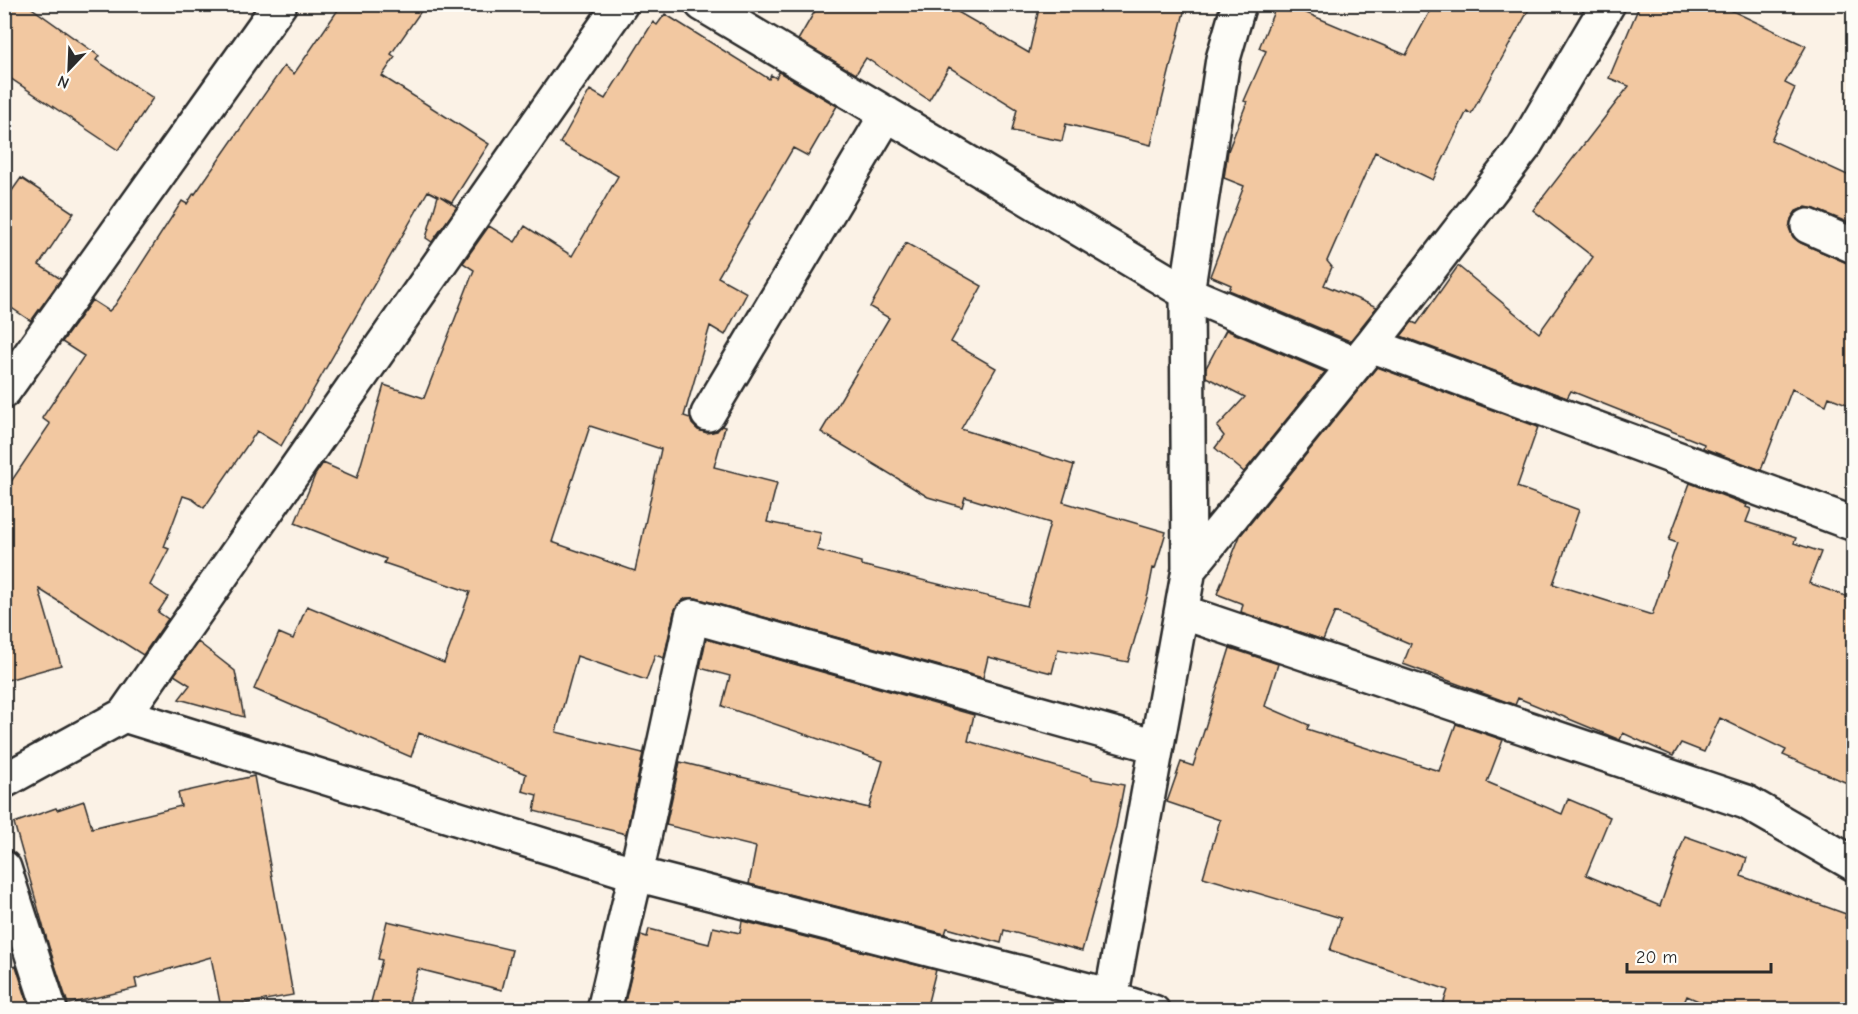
<svg xmlns="http://www.w3.org/2000/svg" width="1858" height="1014" viewBox="0 0 1858 1014" font-family="'Comic Neue',sans-serif">
	<rect width="100%" height="100%" fill="#fbf2e6"/>
	<filter id="ink" filterUnits="userSpaceOnUse"><feTurbulence type="fractalNoise" baseFrequency=".0167" numOctaves="2"/><feDisplacementMap in="SourceGraphic" scale="12" xChannelSelector="R" yChannelSelector="G"/><feConvolveMatrix kernelMatrix="1 2 1 2 8 2 1 2 1" color-interpolation-filters="sRGB"/></filter>
	<g filter="url(#ink)">
		<!-- building -->
		<path fill="#f2c8a1" stroke="#2b2b2b" stroke-width="1.5" fill-rule="evenodd" d="M4 4H26L99 56 96 60 153 98 118 150 4 74Z
			M342 4H426L391 54 395 57 382 76 489 144 452 202 440 196 457 207 432 242 426 238 438 196 428 191 281 446 257 431 204 508 192 499 183 496 164 547 169 549 150 585 168 597 158 612 168 619 143 655 39 589 61 665 4 681V492L50 424 42 418 84 356 62 342 92 300 109 311 115 305 182 201 187 204 194 193 195 194 284 66 294 74Z
			M819 4H944L1029 53 1040 4H1186L1151 145 1066 124 1062 141 1012 131 1017 109 949 67 929 100 866 58 856 74 798 40Z
			M1277 4H1285L1406 55 1434 4H1532L1471 114 1467 111 1433 180 1375 152 1327 261 1332 267 1324 285 1377 307 1350 341 1229 290 1231 285 1210 276 1244 186 1224 178 1228 151 1247 102 1244 101 1266 51 1259 48Z
			M1640 4H1718L1806 46 1785 83 1795 88 1771 140 1854 178V225L1815 209 1806 207 1796 211 1791 219 1789 228 1793 237 1801 243 1847 263 1854 264V407L1829 397 1826 405 1792 389 1761 470 1703 448 1704 444 1571 391 1567 398 1401 336 1412 322 1417 324 1458 266 1539 333 1593 257 1533 210 1629 86 1609 78Z
			M665 14 769 79 771 75 776 78 779 72 837 106 808 156 793 148 718 277 747 293 725 335 710 326 684 416 690 418 692 424 698 430 707 433 717 431 721 426 725 427 714 467 777 483 767 522 821 533 817 550 861 562V565L1027 606 1050 523 965 497 962 507 928 497 821 432 889 318 870 307 906 243 982 286 951 342 996 368 961 429 1074 465 1063 502 1166 532 1155 569 1153 568 1148 594 1128 662 1058 649 1052 673 988 657 983 678 696 598H686L678 604 674 612 664 658 655 655 646 680 577 656 556 732 643 753 626 834 534 811 537 795 522 791 526 774 419 733 411 757 254 689 279 633 293 639 307 606 444 663 470 592 384 563 386 559 295 523 315 475 323 463 357 478 384 385 424 398 474 270 463 263 489 226 515 242 525 226 572 256 618 176 560 143 590 90 605 99 653 22 657 25ZM590 426 661 449 635 571 552 542Z
			M21 178 74 213 39 265 61 279 31 321 10 307 4 315V202Z
			M1226 330 1325 372 1244 472 1215 448 1224 436 1217 427 1245 397 1206 377V368Z
			M1377 367 1538 427 1517 487 1579 510 1553 584 1652 615 1677 543 1669 540 1690 483 1747 505 1746 507 1751 509 1746 522 1796 538 1794 543 1821 552 1809 583 1854 599V786L1783 755 1786 750 1720 718 1704 752 1681 743 1673 756 1623 733 1620 740 1518 698 1515 705 1403 664 1411 644 1335 612 1323 640 1241 612 1243 604 1217 594 1240 536Z
			M706 639 974 715 968 741 1092 777V779L1124 785 1116 827 1082 951 1004 930 1001 943 947 928 945 934 749 884 756 847 666 825 680 762 869 808 883 761 722 706 730 676 700 668Z
			M198 642 235 671 244 717 179 699 190 685 174 675Z
			M1230 648 1278 664 1265 706 1309 725 1307 729 1439 771 1456 724 1503 740 1487 782 1562 814 1568 799 1610 817 1586 875 1660 906 1685 836 1747 858 1741 876 1846 914 1845 918 1854 921V1010H1719L1687 996 1681 1010H1441L1448 990 1330 950 1341 918 1203 877 1220 820 1167 802 1181 762 1193 766Z
			M254 776 293 995 221 1008 211 957 135 979 137 988 68 1004 49 947 14 823 56 808 57 810 84 801 92 828 181 806 178 793Z
			M387 921 512 950 502 990 418 969 407 1010H369L382 960 378 959Z
			M742 921 936 970 926 1010H623L641 935 647 937 649 929 709 944 713 927 740 933Z
			M16 966 30 1010H4V969Z"/>
		<g fill="none" stroke-linecap="round" stroke-linejoin="round">
			<defs>
				<path id="service" d="M1111 996 1155 1010"/>
				<path id="minor" d="M702 4 1187 293 1355 364
					M1808 226 1854 246
					M1371 345 1854 524
					M4 391 280 4
					M708 414 887 114
					M1189 569 1371 345 1524 147 1608 4
					M1182 612 1746 802 1854 864
					M124 715 636 874 1111 996
					M4 781 124 715 621 4
					M4 868 50 1010
					M604 1010 636 874 692 616 1156 746
					M1109 1010 1189 569 1187 293 1223 59 1239 4"/>
			</defs>
			<!-- service casing -->
			<use href="#service" stroke="#2b2b2b" stroke-width="33"/>
			<!-- minor casing -->
			<use href="#minor" stroke="#2b2b2b" stroke-width="38"/>
			<!-- service -->
			<use href="#service" stroke="#fdfcf7" stroke-width="28"/>
			<!-- minor -->
			<use href="#minor" stroke="#fdfcf7" stroke-width="33"/>
		</g>
	</g>
	<!-- margin -->
	<rect width="1858" height="1014" fill="none" stroke="#fdfcf7" stroke-width="24"/>
	<rect x="12" y="12" width="1834" height="990" fill="none" stroke="#2b2b2b" stroke-width="2" filter="url(#ink)"/>
	<!-- north arrow -->
	<g transform="translate(69 69) rotate(203)" stroke="#fdfcf7" stroke-width="4.5" paint-order="stroke">
	<path d="M0-4.5L10 22L0 15L-10 22Z" fill="#2b2b2b"/>
	<text y="-9" font-size="16" font-weight="bold" text-anchor="middle" fill="#2b2b2b">N</text>
	</g>
	<!-- scale -->
	<path d="M1627 963v9h144v-9" fill="none" stroke="#2b2b2b" stroke-width="3"/>
	<text x="1636" y="963" font-size="18" fill="#2b2b2b" stroke="#fdfcf7" stroke-width="4.5" paint-order="stroke">20 m</text>
</svg>
